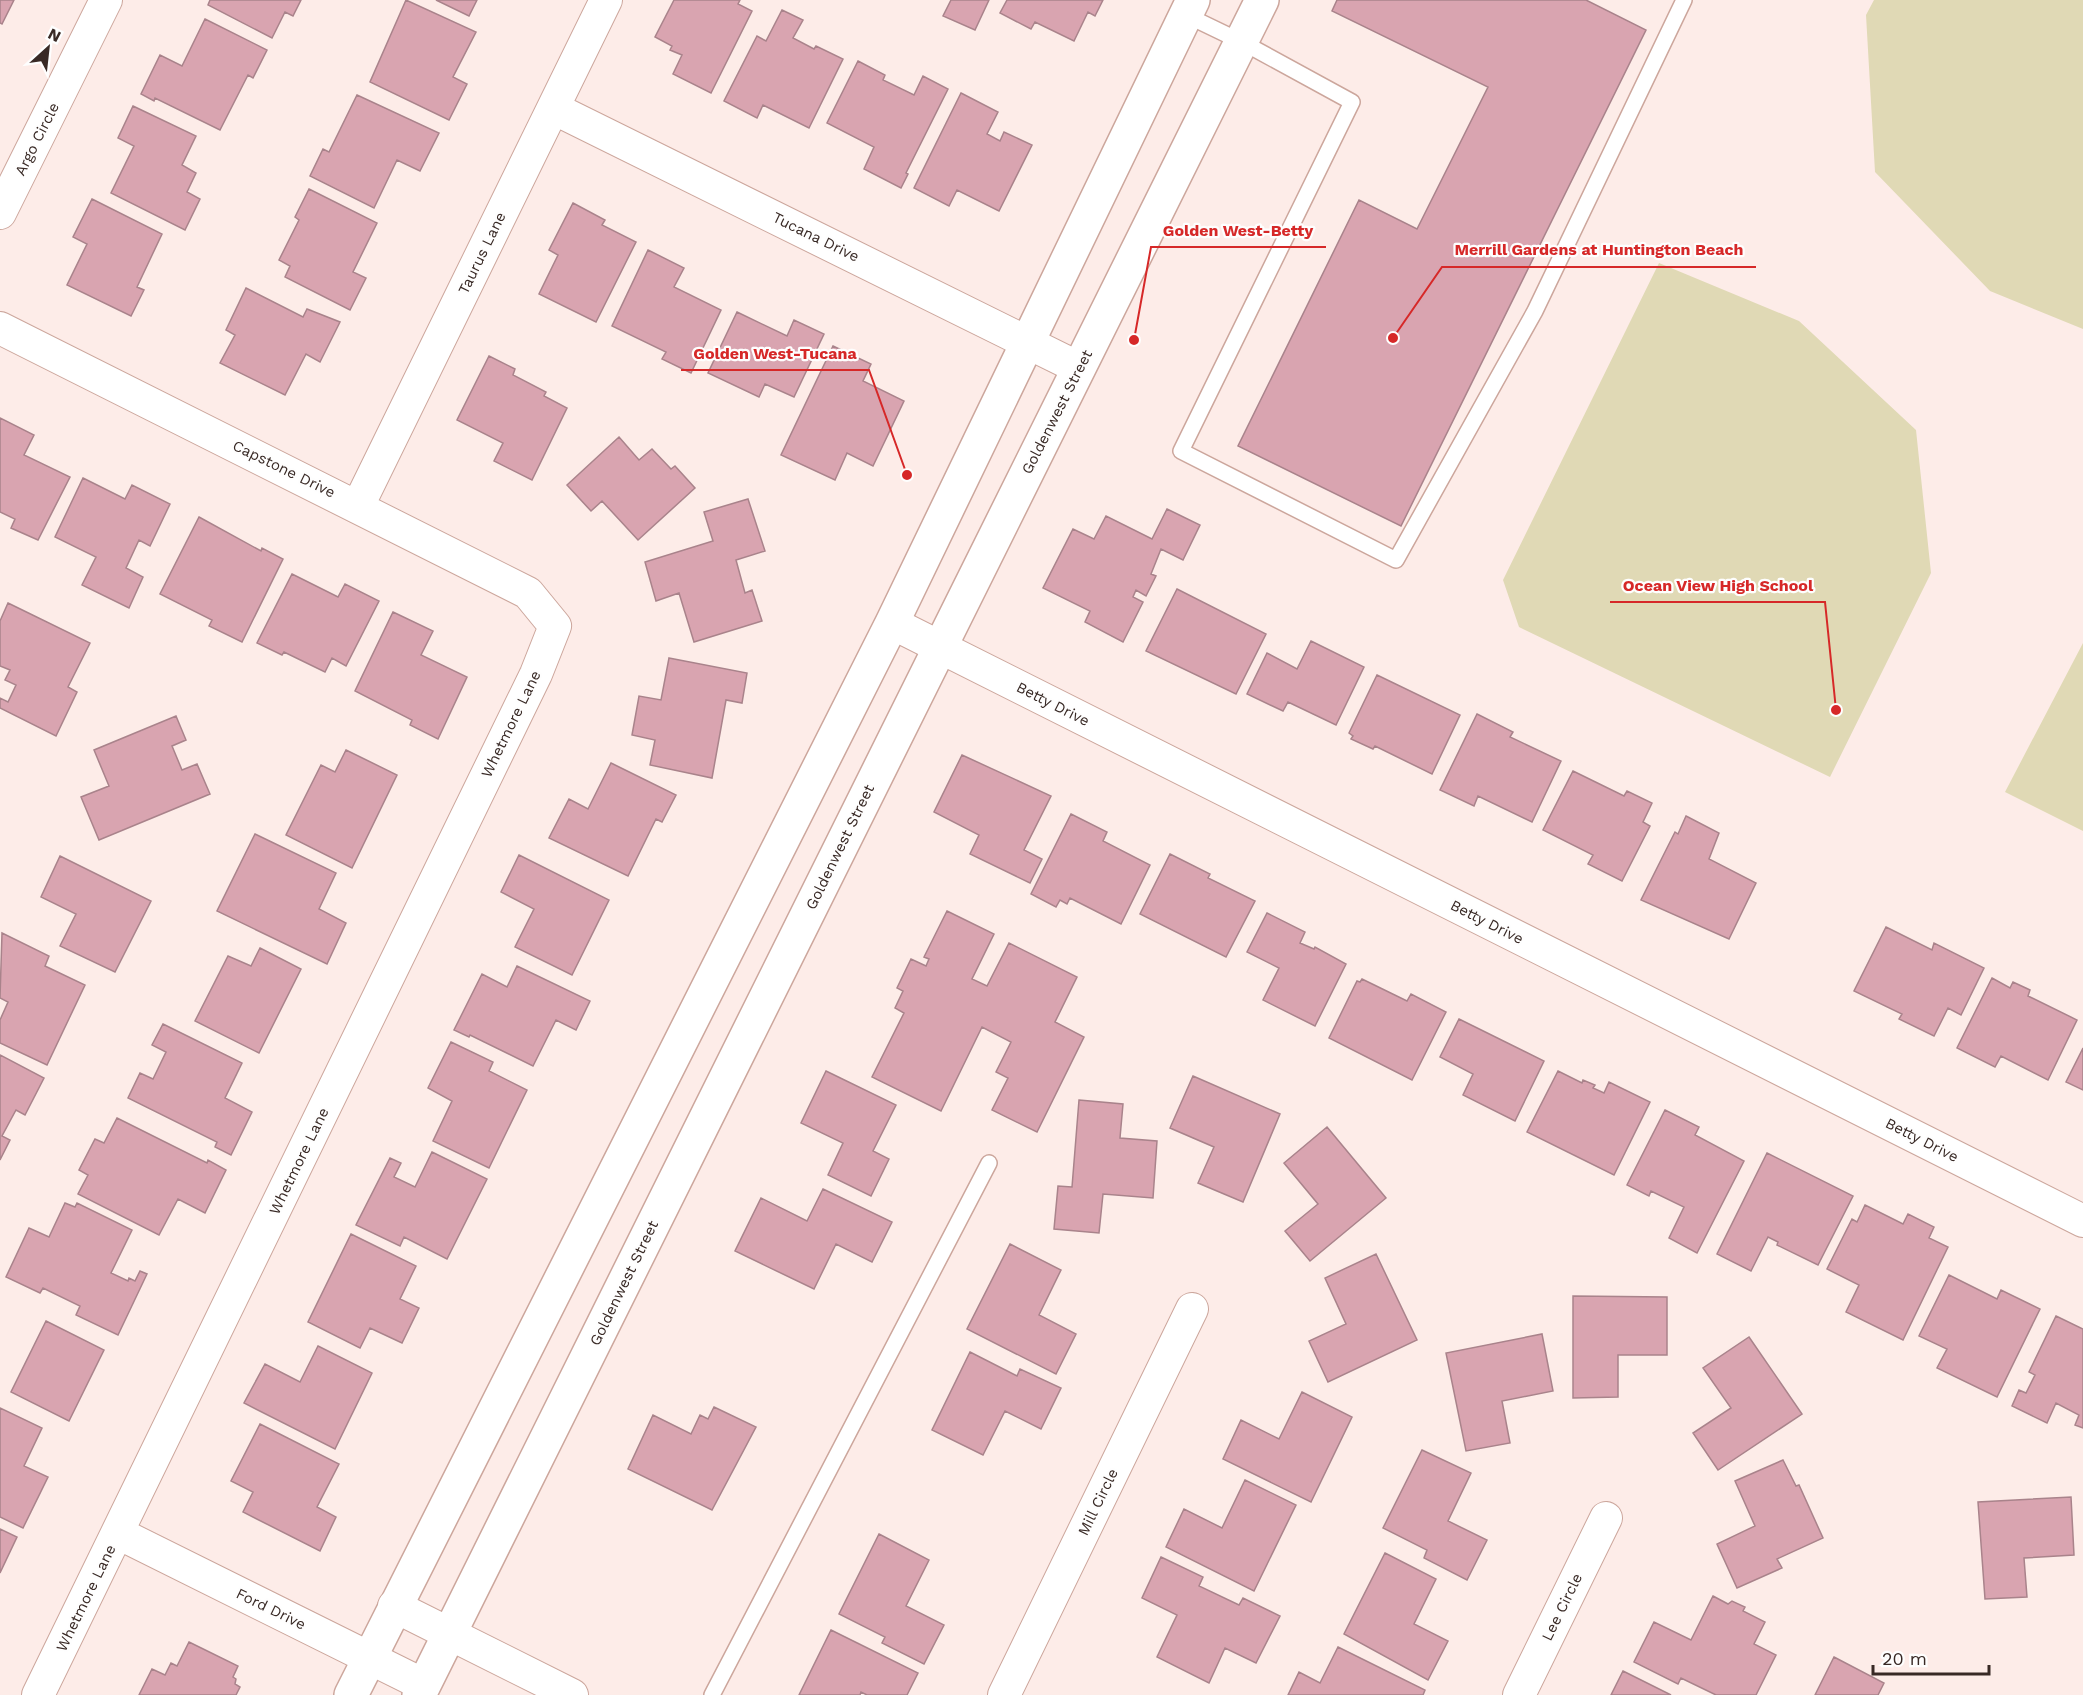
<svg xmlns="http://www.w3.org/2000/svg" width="2083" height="1695" viewBox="0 0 2083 1695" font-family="'Work Sans',sans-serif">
	<rect width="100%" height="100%" fill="#fdece8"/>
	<!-- green -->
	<path fill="#e0d9b5" d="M1874 0H2083V329L1990 291 1875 172 1866 15Z
		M1659 263 1799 321 1916 430 1931 573 1830 777 1519 627 1503 580Z
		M2083 643V831L2005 792Z"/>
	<!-- building -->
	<path fill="#d9a4b0" stroke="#a9838b" stroke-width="1.5" d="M0 0H14L2 24 0 23Z
		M210 0H301L293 16 285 12 272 38 208 5Z
		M406 0 476 32 453 77 467 84 449 120 370 82Z
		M436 0H477L469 16Z
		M674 0H740L738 4 752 11 711 93 673 74 682 55 670 50 672 46 655 37Z
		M951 0H989L975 30 943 16Z
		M1007 0H1103L1095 16 1088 12 1074 41 1035 22 1031 29 1000 13Z
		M1337 0H1586L1646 30 1401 526 1238 446 1359 200 1417 229 1488 87 1332 11Z
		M782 10 803 20 793 38 814 49 816 46 843 59 809 128 763 105 757 118 724 101 757 36 766 41Z
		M205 19 267 50 253 78 248 75 220 130 155 98 154 101 141 94 160 55 182 66Z
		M858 61 885 75 883 80 914 95 923 76 948 89 906 173 908 174 901 188 864 169 874 147 827 123Z
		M961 93 998 112 987 134 1000 141 1004 132 1032 145 999 211 957 190 949 206 914 188Z
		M357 95 439 133 420 171 397 160 374 208 310 176 323 149 329 152Z
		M133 106 196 136 182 165 196 173 187 192 200 199 185 230 111 193 134 146 118 138Z
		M309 189 377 223 353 272 366 278 350 310 285 277 290 266 279 260 299 220 295 217Z
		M92 199 162 234 137 287 144 290 131 316 67 285 87 244 73 237Z
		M573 203 605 220 602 225 636 242 596 322 539 294 558 255 549 250Z
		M648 250 684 268 674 287 721 310 691 373 662 359 666 352 612 326Z
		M246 288 303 317 307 309 340 322 320 362 306 354 285 395 220 363 235 335 226 330Z
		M737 312 787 336 794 320 824 334 794 397 765 384 759 397 708 373Z
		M833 346 871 364 863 381 904 401 873 466 847 453 835 480 781 455Z
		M489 356 515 369 513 375 546 392 544 396 567 408 532 480 494 461 503 443 457 420Z
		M0 418 34 435 24 455 70 477 38 540 11 528 15 519 0 512Z
		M619 437 639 460 652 449 671 469 675 466 695 488 638 540 602 501 591 511 567 485Z
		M83 478 125 499 132 485 170 504 150 546 139 540 126 568 143 577 129 608 82 585 96 557 55 537Z
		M748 499 765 551 736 560 745 593 752 590 762 621 694 642 679 593 656 601 645 562 713 541 704 512Z
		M1167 509 1200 525 1183 560 1161 549 1151 574 1156 576 1146 596 1136 590 1133 597 1143 602 1123 642 1085 622 1090 611 1043 588 1073 529 1094 539 1106 516 1152 539Z
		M199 517 261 551 262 548 283 559 242 642 209 626 212 620 160 594Z
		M292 574 338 597 345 584 379 601 346 666 332 658 325 672 284 652 282 655 257 643Z
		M1177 589 1266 634 1236 694 1146 651Z
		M8 603 90 643 68 687 77 692 56 736 0 708V698L8 702 16 685 5 680 10 670 0 666V621Z
		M393 612 433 631 421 655 467 677 438 739 410 725 412 720 355 691Z
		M1311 641 1364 667 1336 725 1288 702 1283 711 1247 694 1267 653 1297 669Z
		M669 658 747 673 742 703 726 700 712 778 650 765 655 740 632 735 639 696 661 700Z
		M1377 675 1460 715 1432 774 1375 746 1373 749 1351 739 1353 736 1349 733Z
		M1477 714 1513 732 1510 737 1561 761 1532 822 1478 796 1474 806 1440 790Z
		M176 716 186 740 172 746 182 770 197 764 210 794 99 840 81 797 109 786 94 750Z
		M346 750 397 775 352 868 286 835 321 765 335 772Z
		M962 755 1051 796 1024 850 1042 859 1030 883 970 854 979 835 934 812Z
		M611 763 676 795 662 822 656 819 628 876 549 838 569 799 588 809Z
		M1573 771 1624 796 1627 791 1652 803 1643 822 1650 826 1622 881 1588 864 1593 855 1543 830Z
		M1071 814 1107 832 1103 841 1150 865 1121 924 1070 898 1067 904 1060 900 1056 907 1031 894Z
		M1686 816 1719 833 1709 859 1756 883 1729 939 1641 900 1675 832 1678 834Z
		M255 834 336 873 319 909 346 923 327 964 217 911Z
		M1170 854 1210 874 1208 878 1255 901 1226 957 1140 914Z
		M519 855 609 900 572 975 515 947 534 909 501 892Z
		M60 856 151 901 115 972 60 946 76 914 41 897Z
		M947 911 994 934 972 979 987 986 1009 943 1077 977 1055 1022 1084 1037 1037 1132 992 1110 1008 1078 996 1072 1011 1042 982 1027 941 1111 872 1077 904 1013 895 1008 903 991 897 988 911 959 926 966 929 959 924 957Z
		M1267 913 1305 932 1300 943 1314 949 1315 947 1346 964 1315 1026 1263 1000 1279 968 1247 952Z
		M1886 927 1932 950 1934 943 1984 968 1961 1015 1948 1008 1934 1036 1899 1019 1902 1014 1854 991Z
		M2 933 49 956 45 966 85 985 47 1065 0 1043V1020L8 1002 0 998Z
		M260 948 301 969 259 1053 195 1021 228 956 251 966Z
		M517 966 590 1001 576 1030 556 1020 533 1066 470 1035 469 1037 454 1030 482 974 507 987Z
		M1992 978 2010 988 2013 982 2030 990 2028 996 2077 1020 2048 1080 2001 1056 1995 1067 1957 1048Z
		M1362 979 1407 1001 1411 994 1446 1012 1412 1080 1329 1038 1357 981 1360 982Z
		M1459 1019 1544 1061 1515 1121 1463 1095 1473 1074 1440 1057Z
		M163 1024 242 1063 225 1098 252 1112 231 1155 215 1147 217 1142 128 1098 140 1073 153 1079 166 1052 152 1045Z
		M451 1042 493 1062 489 1071 527 1090 489 1168 433 1141 452 1101 428 1088Z
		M2083 1048V1090L2066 1082Z
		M0 1055 44 1078 25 1115 16 1110 2 1136 10 1140 0 1160Z
		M826 1071 896 1105 873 1151 889 1159 871 1196 828 1175 843 1143 801 1123Z
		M1558 1071 1582 1083 1583 1080 1595 1085 1593 1088 1604 1093 1609 1082 1650 1102 1614 1175 1527 1132Z
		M1193 1076 1280 1114 1243 1202 1198 1183 1214 1147 1170 1128Z
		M1079 1100 1123 1104 1120 1138 1157 1141 1153 1198 1103 1194 1099 1233 1054 1229 1058 1186 1072 1187Z
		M1665 1110 1699 1127 1695 1135 1744 1161 1697 1253 1669 1238 1684 1207 1651 1191 1649 1196 1627 1185Z
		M117 1118 207 1163 208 1160 226 1170 205 1213 178 1199 159 1235 78 1194 88 1175 79 1170 95 1139 104 1143Z
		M1327 1127 1386 1198 1310 1261 1285 1231 1318 1204 1284 1163Z
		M432 1152 487 1179 447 1259 404 1237 400 1246 356 1225 390 1158 401 1163 394 1177 415 1187Z
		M1767 1153 1853 1196 1818 1265 1777 1245 1778 1242 1768 1237 1751 1271 1717 1254Z
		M823 1189 892 1222 872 1262 836 1244 814 1289 735 1251 761 1198 807 1221Z
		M65 1203 75 1207 77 1203 132 1230 111 1273 128 1281 129 1278 135 1281 140 1271 147 1274 118 1335 76 1315 80 1306 43 1288 40 1293 6 1277 29 1228 49 1237Z
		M1865 1205 1903 1224 1908 1214 1934 1227 1929 1238 1948 1247 1903 1340 1846 1312 1859 1285 1827 1269 1852 1219 1857 1222Z
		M351 1234 416 1266 400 1299 419 1308 402 1343 370 1328 360 1348 308 1322Z
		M1010 1244 1061 1270 1039 1315 1076 1334 1056 1374 967 1329Z
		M1376 1254 1417 1340 1328 1382 1309 1341 1346 1324 1325 1278Z
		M1949 1275 1997 1299 2001 1290 2040 1309 1997 1397 1937 1368 1947 1349 1919 1336Z
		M1573 1296 1667 1297V1355H1618V1397L1573 1398Z
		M2056 1316 2083 1329V1428L2075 1425 2079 1415 2056 1403 2047 1423 2012 1406 2019 1390 2026 1393 2035 1375 2029 1372Z
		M46 1321 104 1350 69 1421 11 1392Z
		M1542 1334 1553 1391 1502 1401 1510 1443 1466 1451 1446 1353Z
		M1749 1337 1802 1414 1718 1470 1693 1433 1731 1408 1703 1368Z
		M318 1346 372 1373 335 1449 244 1403 265 1364 300 1382Z
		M970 1352 1017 1376 1020 1369 1061 1388 1041 1429 1005 1411 983 1455 932 1430Z
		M1302 1392 1352 1417 1311 1502 1223 1459 1241 1420 1279 1439Z
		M714 1407 756 1427 712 1510 628 1469 653 1415 691 1434 700 1415 708 1419Z
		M0 1408 42 1428 24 1466 48 1477 23 1528 0 1517Z
		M260 1424 339 1464 317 1507 336 1517 320 1551 243 1512 253 1492 231 1481Z
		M1422 1450 1471 1473 1448 1521 1487 1540 1467 1580 1424 1558 1427 1550 1383 1528Z
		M1783 1460 1796 1486 1799 1485 1823 1538 1777 1559 1782 1568 1737 1588 1717 1544 1755 1526 1735 1481Z
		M1245 1480 1296 1505 1254 1591 1166 1547 1184 1509 1222 1528Z
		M2071 1497 2074 1555 2024 1558 2027 1597 1985 1599 1978 1502Z
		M0 1529 17 1537 0 1573Z
		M879 1534 929 1560 906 1606 944 1625 924 1664 882 1643 885 1637 839 1614Z
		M1385 1553 1436 1579 1414 1624 1448 1641 1428 1680 1344 1634Z
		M1161 1557 1203 1577 1199 1586 1239 1605 1243 1598 1280 1616 1256 1663 1225 1648 1209 1683 1157 1657 1177 1615 1142 1598Z
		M1713 1596 1728 1604 1732 1601 1745 1607 1743 1611 1765 1622 1754 1644 1776 1655 1756 1695H1716L1681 1678 1678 1684 1634 1662 1654 1622 1691 1640Z
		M831 1630 918 1673 907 1695H867L861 1692 860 1695H799Z
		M189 1642 238 1666 233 1677 236 1679 235 1684 240 1687 236 1695H139L152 1669 165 1675 171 1663 177 1666Z
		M1338 1647 1425 1690 1423 1695H1288L1299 1672 1320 1683Z
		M1834 1657 1884 1683 1878 1695H1815Z
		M1623 1671 1671 1695H1611Z"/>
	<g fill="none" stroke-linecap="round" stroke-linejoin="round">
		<defs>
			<path id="service" d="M1186 15 1242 42 1352 102 1181 451 1396 560 1535 311 1684 0
				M712 1695 989 1163"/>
			<path id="minor" d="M553 108 1079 368
				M0 213 106 0
				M0 328 528 593 555 626 536 674 38 1695
				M358 506 606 0
				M892 623 2083 1221
				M118 1533 424 1685
				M394 1606 572 1695
				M1004 1695 1192 1309
				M1519 1695 1606 1518"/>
			<path id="secondary" d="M351 1695 892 623 1193 0
				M419 1695 1262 0"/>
		</defs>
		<!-- service casing -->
		<use href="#service" stroke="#cca69c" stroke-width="18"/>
		<!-- minor casing -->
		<use href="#minor" stroke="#cca69c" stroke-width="34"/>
		<!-- secondary casing -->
		<use href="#secondary" stroke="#cca69c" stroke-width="36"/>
		<!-- service -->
		<use href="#service" stroke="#fff" stroke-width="15"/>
		<!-- minor -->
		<use href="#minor" stroke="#fff" stroke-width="32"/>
		<!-- secondary -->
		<use href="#secondary" stroke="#fff" stroke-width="33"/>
	</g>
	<g text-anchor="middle" stroke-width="4.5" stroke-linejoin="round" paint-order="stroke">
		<!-- street labels -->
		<g font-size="15" fill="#382925" stroke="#fefefe">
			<text transform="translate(37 139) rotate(-63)" y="5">Argo Circle</text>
			<text transform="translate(816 237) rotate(26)" y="5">Tucana Drive</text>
			<text transform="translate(482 253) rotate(-64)" y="5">Taurus Lane</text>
			<text transform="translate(1057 412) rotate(-63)" y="5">Goldenwest Street</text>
			<text transform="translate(284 469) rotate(26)" y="5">Capstone Drive</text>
			<text transform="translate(1053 704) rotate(27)" y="5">Betty Drive</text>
			<text transform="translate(511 724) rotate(-64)" y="5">Whetmore Lane</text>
			<text transform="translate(840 847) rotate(-64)" y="5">Goldenwest Street</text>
			<text transform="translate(1487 922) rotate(27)" y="5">Betty Drive</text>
			<text transform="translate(1922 1140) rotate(27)" y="5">Betty Drive</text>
			<text transform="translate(299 1161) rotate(-64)" y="5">Whetmore Lane</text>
			<text transform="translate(624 1283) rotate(-64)" y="5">Goldenwest Street</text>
			<text transform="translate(1098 1502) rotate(-64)" y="5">Mill Circle</text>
			<text transform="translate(86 1598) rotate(-64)" y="5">Whetmore Lane</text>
			<text transform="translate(1562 1607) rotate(-64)" y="5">Lee Circle</text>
			<text transform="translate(271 1609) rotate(26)" y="5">Ford Drive</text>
		</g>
	</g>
	<!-- callouts -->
	<path fill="none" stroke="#d62828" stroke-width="2" d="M1134 340L1151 247H1326M1393 338L1442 267H1756M907 475L869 370H681M1836 710L1825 602H1610"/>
	<g fill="#d62828" stroke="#fefefe" stroke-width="2">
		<circle cx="1134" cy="340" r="6"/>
		<circle cx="1393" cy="338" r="6"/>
		<circle cx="907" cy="475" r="6"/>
		<circle cx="1836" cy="710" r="6"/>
	</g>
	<g font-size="16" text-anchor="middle" font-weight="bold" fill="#d62828" stroke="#fefefe" stroke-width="4.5" stroke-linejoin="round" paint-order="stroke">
		<text x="1238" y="236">Golden West-Betty</text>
		<text x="1599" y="255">Merrill Gardens at Huntington Beach</text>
		<text x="775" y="359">Golden West-Tucana</text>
		<text x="1718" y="591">Ocean View High School</text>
	</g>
	<!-- north arrow -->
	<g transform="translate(48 48) rotate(27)" stroke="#fefefe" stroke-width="4.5" paint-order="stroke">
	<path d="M0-4.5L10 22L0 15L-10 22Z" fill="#382925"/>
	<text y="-9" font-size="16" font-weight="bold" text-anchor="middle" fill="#382925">N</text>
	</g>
	<!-- scale -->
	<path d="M1873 1665v9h116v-9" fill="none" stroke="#382925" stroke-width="3"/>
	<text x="1882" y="1665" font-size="18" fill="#382925" stroke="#fefefe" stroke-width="4.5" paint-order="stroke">20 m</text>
</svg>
